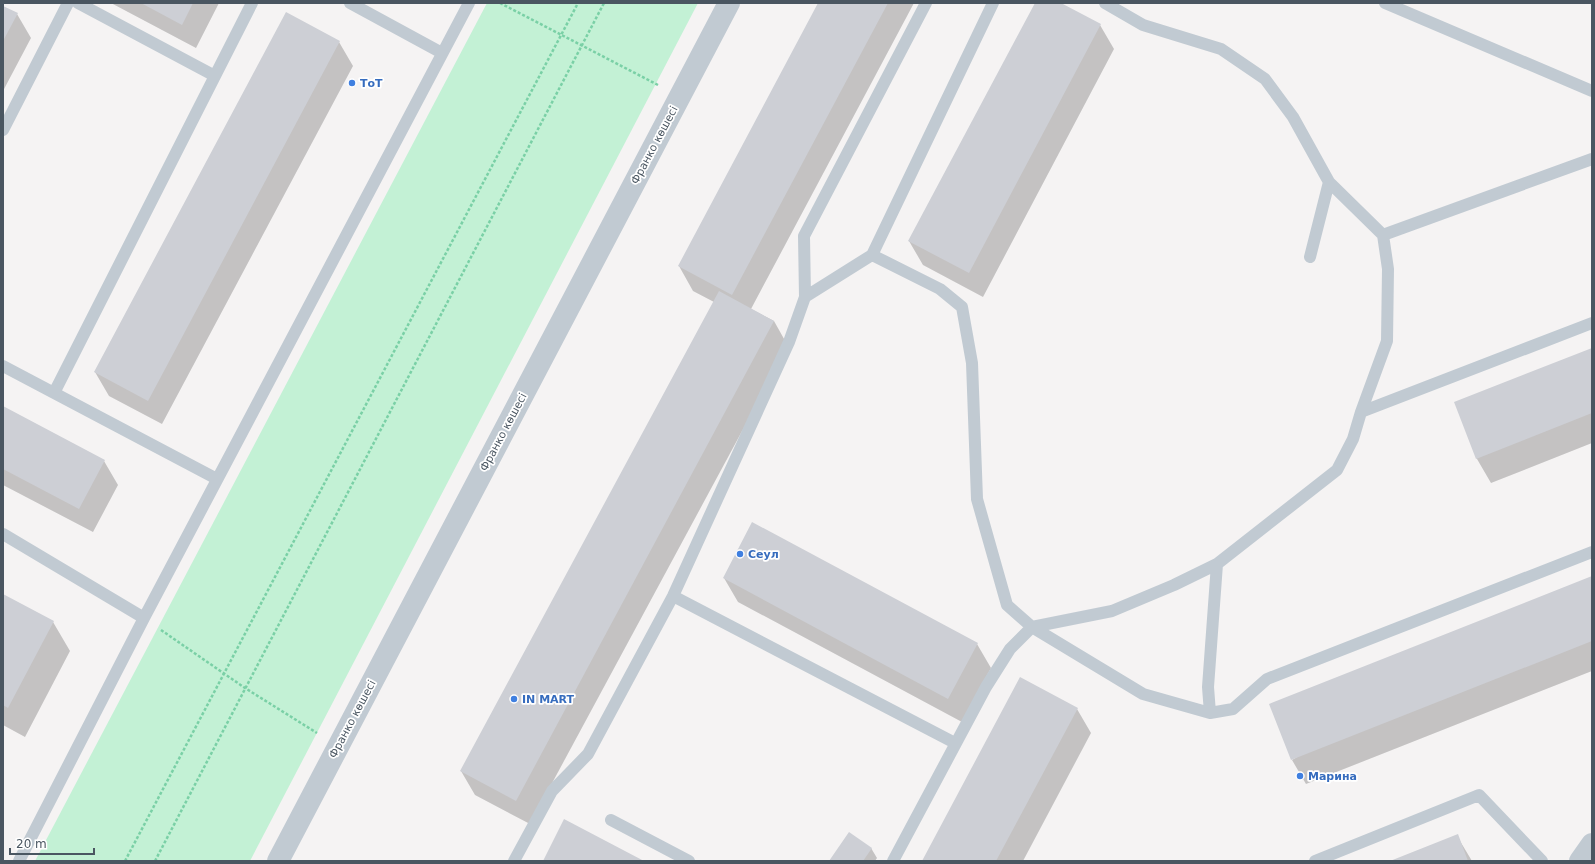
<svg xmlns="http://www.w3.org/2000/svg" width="1595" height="864" viewBox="0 0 1595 864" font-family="'DejaVu Sans',sans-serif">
	<rect width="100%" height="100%" fill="#f5f3f3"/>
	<!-- green -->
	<path fill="#c3f1d5" d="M487 3H698L250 861H35Z"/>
	<!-- shadow -->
	<path fill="#0003" d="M111 3H219L196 48Z
		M819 3H914L751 309 774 321 788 346 530 824 475 795 461 771 714 302 693 291 679 266Z
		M1036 3H1059L1100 25 1114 49 983 297 923 265 909 241Z
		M3 7 17 14 31 38 3 91Z
		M339 42 353 66 162 424 109 396 95 372Z
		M1592 349V443L1491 483 1477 459 1456 403Z
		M3 408 104 461 118 485 93 532 3 485Z
		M1592 577V671L1306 784 1292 760Z
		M724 578 977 644 991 668 962 722 738 602Z
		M3 595 53 622 70 651 25 737 3 725Z
		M1077 709 1091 733 1023 861H923Z
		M1457 836 1472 861 1469 860H1466L1467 861H1393Z
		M871 848 877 858 875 861H830Z"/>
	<!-- building -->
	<path fill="#cdcfd5" d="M141 3H193L182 25Z
		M818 3H888L732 295 678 266Z
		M1035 3H1061L1101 24 969 273 908 241Z
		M3 6 18 13 3 41Z
		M286 12 340 41 148 401 94 372Z
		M719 291 774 321 516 801 460 771Z
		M1592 348V413L1476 459 1454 402Z
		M3 406 105 460 79 509 3 469Z
		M752 522 978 643 948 699 723 578Z
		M1592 576V641L1291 760 1269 704Z
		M3 594 54 621 8 708 3 705Z
		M1020 677 1078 708 996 861H922Z
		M564 819 644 861H543Z
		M849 832 872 848 863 861H829Z
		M1458 834 1468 861H1390Z"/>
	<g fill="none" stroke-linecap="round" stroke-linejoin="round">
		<!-- path -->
		<path stroke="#7ad0a6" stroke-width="2.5" stroke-dasharray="3 2" stroke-linecap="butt" d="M500 3 658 85
			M161 630 245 688 317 733
			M125 861 578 3
			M155 861 604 3"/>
		<!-- service -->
		<path stroke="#c1cad2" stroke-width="12" d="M78 3 215 76
			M350 3 442 53
			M1105 3 1143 25 1221 49 1265 79 1293 117 1329 182 1383 235 1388 269 1387 341 1361 412 1353 439 1337 470 1217 564 1208 687 1210 713 1233 709 1267 679 1592 552
			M1385 3 1592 91
			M3 130 68 3
			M1383 235 1592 159
			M872 255 940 289 962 307 972 363 977 499 1007 605 1032 627 1112 611 1174 585 1217 564
			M1310 257 1329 182
			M805 297 872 255 993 3
			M3 366 217 479
			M54 393 252 3
			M1361 412 1592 323
			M3 534 144 618
			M673 596 955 743
			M611 820 689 861
			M19 861 144 618 469 3
			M514 861 552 791 588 754 673 596 789 342 805 297 804 236 926 3
			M893 861 986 687 1010 649 1032 627 1143 694 1210 713
			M1315 861 1479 795 1542 861"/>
		<!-- minor -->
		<path stroke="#c1cad2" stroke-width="22" d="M278 861 729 3
			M1580 861 1592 844"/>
	</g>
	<!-- markers -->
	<g fill="#3f7fe0" stroke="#fff" stroke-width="1.5">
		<circle cx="352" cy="83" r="4"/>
		<circle cx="740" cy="554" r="4"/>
		<circle cx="514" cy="699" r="4"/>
		<circle cx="1300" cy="776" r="4"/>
	</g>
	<g text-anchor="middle" stroke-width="3.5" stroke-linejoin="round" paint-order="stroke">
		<!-- shop labels -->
		<g font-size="11" font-weight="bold" fill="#366cbe" stroke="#fff" text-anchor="start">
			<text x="360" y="87">ТоТ</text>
			<text x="748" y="558">Сеул</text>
			<text x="522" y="703">IN MART</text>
			<text x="1308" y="780">Марина</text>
		</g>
		<!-- street labels -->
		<g font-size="11" fill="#4a5661" stroke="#fff">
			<text transform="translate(654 145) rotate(-62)" y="4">Франко көшесі</text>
			<text transform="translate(503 432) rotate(-62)" y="4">Франко көшесі</text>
			<text transform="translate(352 719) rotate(-62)" y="4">Франко көшесі</text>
		</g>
	</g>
	<!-- border -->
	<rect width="1595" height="864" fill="none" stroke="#4a5661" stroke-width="8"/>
	<!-- scale -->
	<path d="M10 848v6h84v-6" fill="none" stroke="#4a5661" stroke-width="2"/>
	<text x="16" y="848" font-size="12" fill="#4a5661" stroke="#ffffff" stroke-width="3" paint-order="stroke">20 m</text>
</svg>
